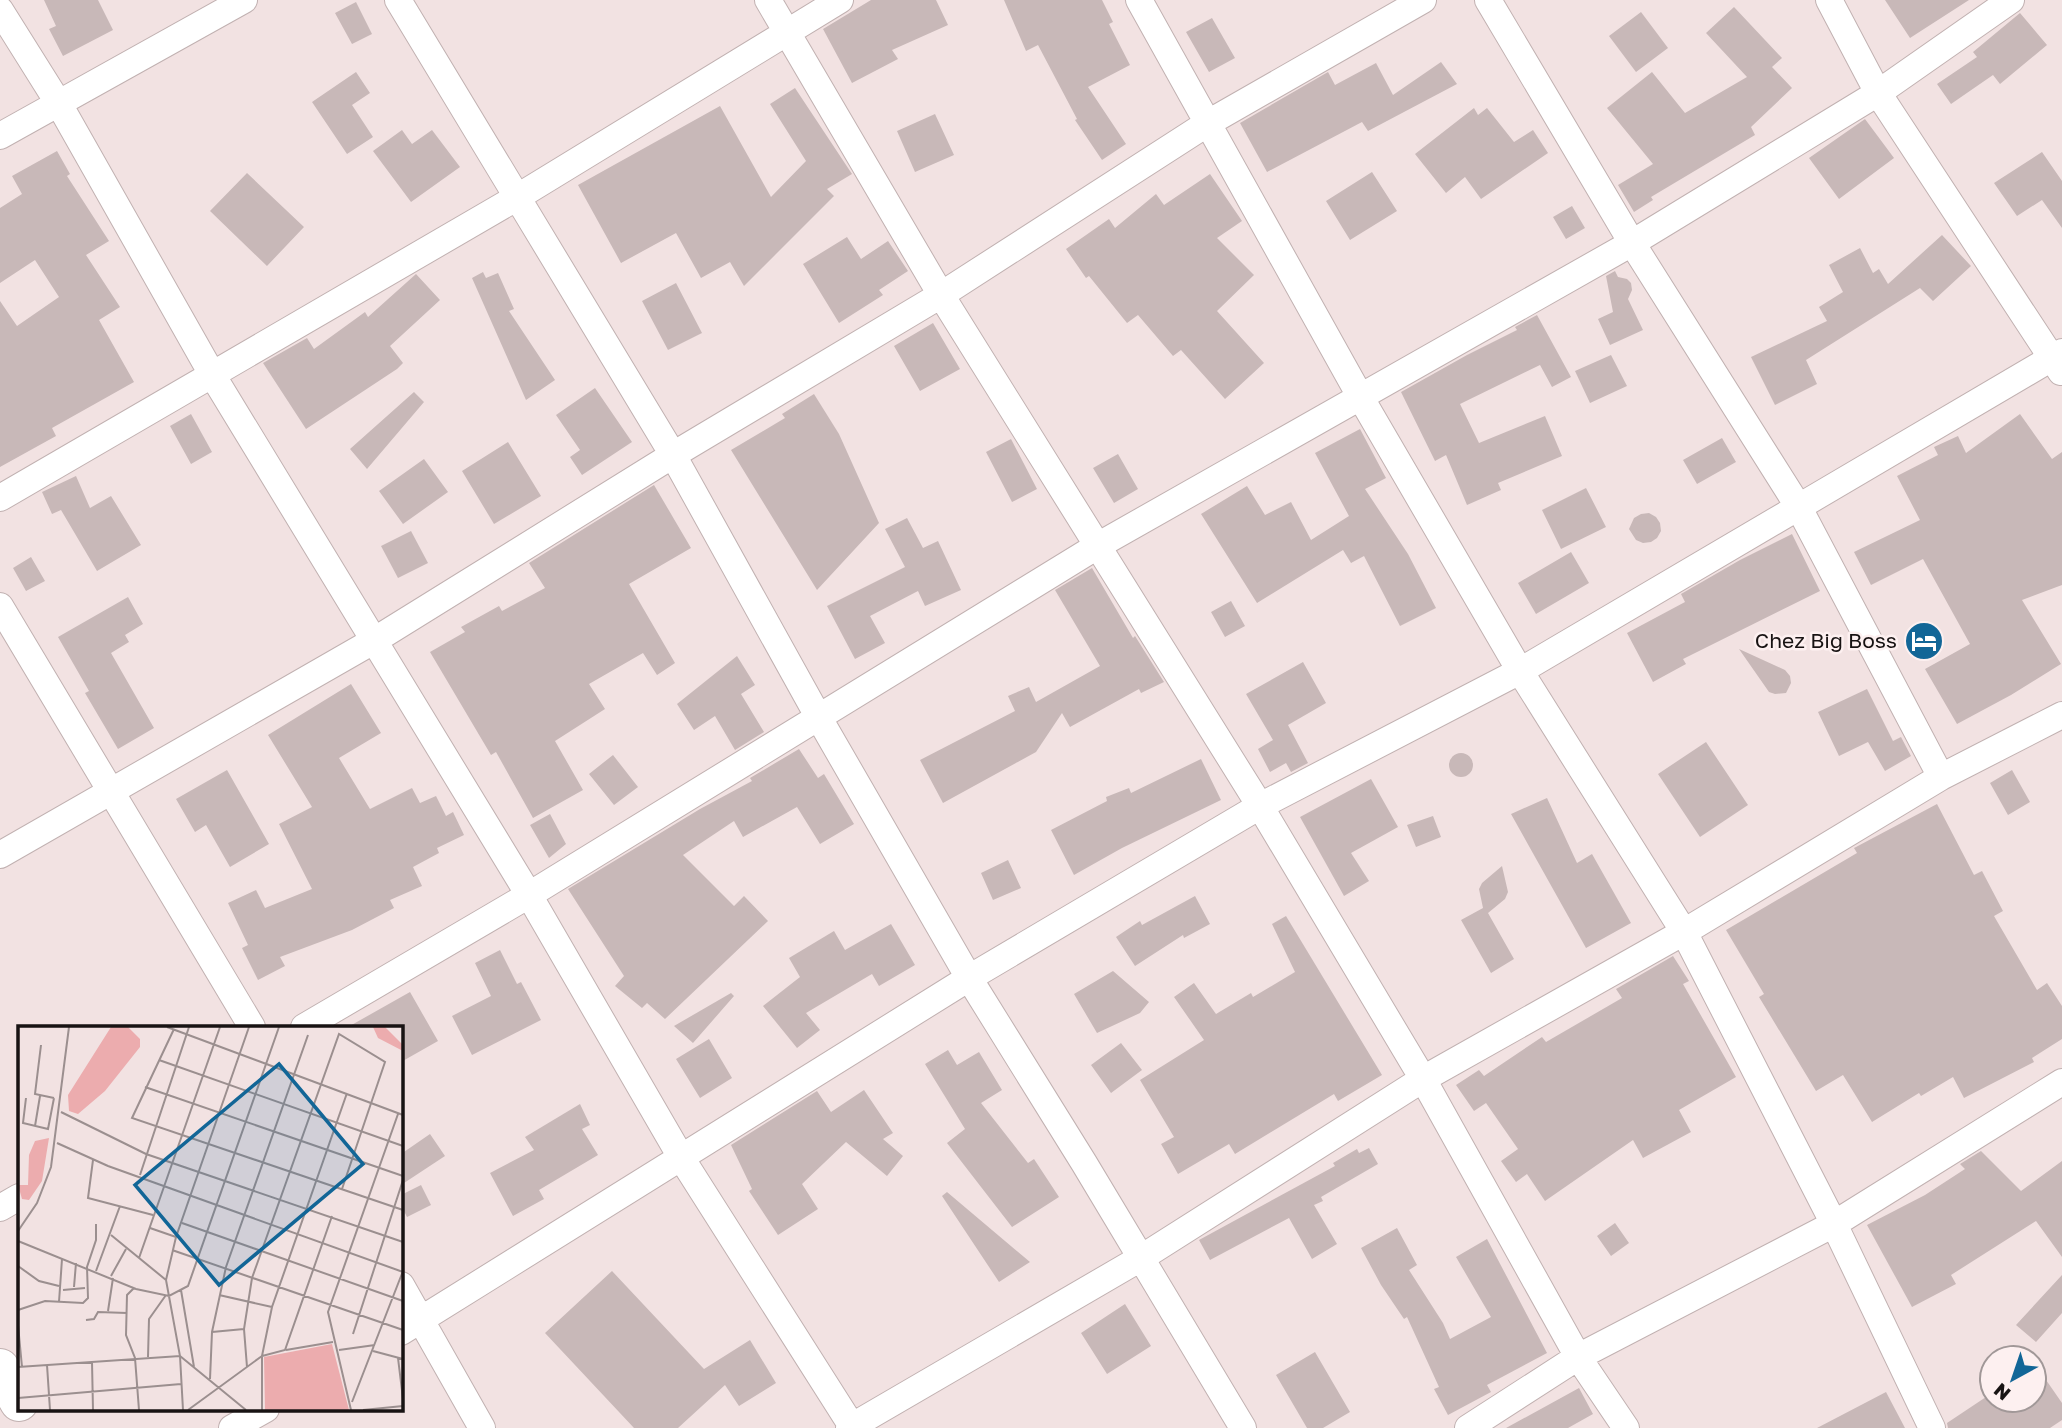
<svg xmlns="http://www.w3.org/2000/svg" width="2062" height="1428" viewBox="0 0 2062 1428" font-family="'Golos Text',sans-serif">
	<rect width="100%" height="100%" fill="#f2e2e2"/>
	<!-- building -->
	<path fill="#c8b8b8" d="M44 0H98L113 30 63 56 49 29 56 26Z
		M871 0H936L948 25 892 50 898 59 852 83 823 29Z
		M1004 0H1102L1113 22 1109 24 1130 65 1088 87 1126 144 1102 160 1075 120 1077 119 1038 45 1026 51Z
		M1885 0H1969L1910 38Z
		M356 2 372 34 352 44 335 13Z
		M1734 7 1782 58 1772 67 1792 88 1751 127 1755 135 1651 197 1653 200 1634 212 1618 185 1653 164 1607 108 1652 72 1685 113 1747 77 1706 33Z
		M1641 12 1668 48 1636 72 1609 36Z
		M2020 13 2047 45 2000 84 1993 75 1951 104 1937 84 1977 57 1973 52Z
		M1212 18 1235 58 1209 72 1186 32Z
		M1441 62 1457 84 1368 131 1362 122 1267 172 1240 123 1328 72 1335 85 1376 63 1393 95Z
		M356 72 370 93 352 105 373 137 347 154 312 102Z
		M795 88 852 174 827 189 834 196 744 286 730 262 701 278 676 233 621 263 578 185 720 106 771 197 806 161 770 104Z
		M1474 108 1478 115 1487 108 1514 142 1533 130 1548 153 1481 199 1465 177 1446 193 1415 154Z
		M935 114 954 155 915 172 897 131Z
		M1865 119 1894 158 1839 199 1809 158Z
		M402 130 412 144 432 130 460 167 411 202 373 151Z
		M57 151 70 174 67 176 109 241 86 255 120 307 99 320 134 382 52 428 56 436 0 467V301L17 326 59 297 35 260 0 283V208L22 194 12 176Z
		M2042 152 2062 181V228L2042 200 2017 216 1994 183Z
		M1372 172 1397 211 1350 240 1326 201Z
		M247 173 304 227 267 266 210 211Z
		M1210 174 1242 221 1217 238 1254 275 1217 311 1264 363 1225 399 1181 350 1173 356 1138 315 1127 323 1089 276 1086 278 1066 249 1109 219 1115 228 1156 194 1164 205Z
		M1572 206 1585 228 1566 239 1553 217Z
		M1942 235 1971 266 1933 301 1920 288 1806 360 1817 384 1775 405 1751 357 1827 321 1819 307 1843 292 1829 265 1860 248 1873 273 1879 269 1888 284Z
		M847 237 861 259 888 241 908 271 879 290 883 295 839 323 803 264Z
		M1615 271 1618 277 1627 279 1631 283 1632 290 1628 299 1643 330 1610 345 1598 319 1613 312 1606 276Z
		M483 272 486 278 498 273 514 309 509 311 555 380 526 400 472 278Z
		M416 274 440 300 390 346 403 363 397 369 306 429 263 363 307 338 314 349 365 312 368 317Z
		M676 283 702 333 668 350 642 301Z
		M1537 315 1571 377 1552 387 1540 365 1460 404 1479 443 1545 416 1562 456 1498 483 1501 490 1467 505 1446 455 1435 461 1401 392 1467 355 1517 330 1515 327Z
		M933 323 960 369 920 391 894 346Z
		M1611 355 1627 386 1590 403 1575 371Z
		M595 388 632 442 582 475 570 457 580 450 556 415Z
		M414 392 424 402 367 469 350 449Z
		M814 394 839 434 879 523 817 590 731 450 785 418 782 414Z
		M191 414 212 452 191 464 170 426Z
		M2020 414 2052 459 2062 452V585L2022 600 2061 664 2011 695 1957 724 1925 669 1970 644 1923 559 1871 585 1854 552 1920 520 1897 476 1938 455 1934 447 1958 436 1966 453Z
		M1360 429 1386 478 1365 489 1408 554 1436 608 1400 626 1364 556 1351 563 1343 550 1257 603 1201 514 1247 486 1265 515 1291 502 1311 540 1349 516 1315 453Z
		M1722 438 1736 462 1697 484 1683 460Z
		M1011 439 1037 489 1012 502 986 452Z
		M508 442 541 496 494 524 462 471Z
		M1118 454 1138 489 1114 503 1093 468Z
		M424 459 448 492 403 524 379 491Z
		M76 476 90 508 111 496 141 545 97 571 61 510 52 514 42 492Z
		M654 485 691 548 629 584 675 663 657 675 643 653 589 684 605 709 555 741 583 790 533 818 496 752 491 755 430 652 465 632 461 627 499 606 502 611 545 588 529 563Z
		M1586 488 1606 527 1561 549 1542 510Z
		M1649 513 1656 517 1660 523 1661 531 1657 538 1651 542 1643 543 1636 540 1629 529 1634 518 1641 514Z
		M907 518 923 548 938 541 961 590 925 606 918 591 870 616 885 643 855 659 827 606 905 567 885 529Z
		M411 531 428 563 398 578 381 546Z
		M1792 534 1820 591 1683 659 1686 664 1653 682 1627 633 1685 602 1681 594 1740 560Z
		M1571 552 1589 583 1536 614 1518 583Z
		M31 557 45 581 26 591 13 568Z
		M1092 568 1133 638 1135 636 1164 682 1141 693 1139 689 1070 727 1062 713 1036 752 943 803 920 760 1015 711 1008 696 1029 687 1036 702 1100 666 1055 590Z
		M128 597 143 624 125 635 129 642 111 653 154 728 118 749 85 693 89 691 58 637Z
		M1231 601 1245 626 1225 637 1211 612Z
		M1739 649 1785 670 1790 676 1791 683 1786 693 1775 694 1769 692Z
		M737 656 755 685 741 694 764 732 735 750 715 716 694 730 677 704Z
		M1303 662 1326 703 1288 725 1308 763 1291 772 1286 763 1270 772 1258 749 1273 740 1246 694Z
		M351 684 381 733 339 758 370 809 412 788 420 803 436 796 446 816 453 812 464 835 437 848 439 853 413 867 422 886 390 900 394 908 352 930 280 957 285 966 258 980 242 948 248 945 228 903 256 890 265 908 312 889 279 824 312 807 268 735Z
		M1867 689 1893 741 1901 737 1911 756 1885 771 1868 742 1839 756 1818 712Z
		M1706 742 1748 805 1700 837 1658 774Z
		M799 749 818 778 824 774 854 824 820 844 797 807 743 837 734 821 683 855 734 906 744 896 768 921 665 1019 647 1003 642 1008 615 986 624 976 568 889 700 809 752 781 750 778Z
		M1449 765a12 12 0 1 1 24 0a12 12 0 1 1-24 0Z
		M613 755 638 787 614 805 589 774Z
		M1201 759 1221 800 1122 848 1074 875 1051 830 1107 801 1106 797 1129 788 1131 793Z
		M227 770 269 844 230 867 206 825 195 832 176 799Z
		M2012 770 2030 802 2008 815 1990 783Z
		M1371 779 1398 827 1351 853 1369 881 1344 896 1300 817Z
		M1547 798 1577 863 1592 854 1631 923 1586 948 1511 814Z
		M1937 804 1974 875 1982 871 2003 911 1994 916 2037 990 2047 983 2062 1006V1039L2032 1058 2034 1062 1964 1098 1953 1077 1921 1096 1919 1093 1872 1122 1843 1075 1816 1091 1759 997 1764 994 1726 930 1857 853 1854 848 1856 847Z
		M550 814 566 844 549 858 530 825Z
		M1433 816 1441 837 1416 847 1407 825Z
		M1008 860 1021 888 993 900 981 873Z
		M1502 866 1508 892 1505 899 1488 913 1514 959 1491 973 1461 920 1483 908 1479 889 1482 883Z
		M1195 896 1210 924 1184 938 1183 935 1135 966 1116 937 1140 921 1142 925Z
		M1286 916 1382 1075 1338 1101 1334 1094 1235 1154 1229 1144 1178 1174 1161 1144 1174 1137 1140 1080 1204 1040 1174 997 1194 983 1216 1014 1251 993 1253 997 1295 972 1272 924Z
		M891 924 915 965 879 986 872 974 806 1013 820 1030 797 1048 763 1006 800 977 789 958 834 931 845 950Z
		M500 950 517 984 521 982 541 1020 472 1055 452 1016 491 996 475 963Z
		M1673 956 1689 981 1683 984 1736 1077 1679 1110 1691 1132 1643 1158 1633 1140 1545 1201 1527 1174 1516 1182 1501 1161 1518 1149 1486 1103 1474 1111 1456 1085 1479 1070 1484 1076 1542 1037 1546 1042 1622 998 1616 989Z
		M1113 971 1149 1002 1140 1013 1097 1033 1074 994Z
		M410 992 438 1041 401 1062V1027H348Z
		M731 993 734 996 693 1043 674 1026Z
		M709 1039 732 1078 700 1098 676 1059Z
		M1121 1043 1142 1070 1111 1093 1091 1065Z
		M948 1050 957 1065 979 1052 1002 1090 981 1103 1028 1163 1034 1159 1059 1197 1012 1227 947 1143 965 1129 925 1064Z
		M864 1090 893 1133 883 1139 903 1156 887 1176 846 1142 802 1184 818 1209 778 1235 749 1191 752 1189 731 1145 817 1091 831 1112Z
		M580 1104 590 1125 582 1129 598 1155 539 1190 544 1199 513 1216 490 1173 534 1150 525 1137Z
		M430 1134 445 1156 401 1185V1154Z
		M1369 1148 1378 1164 1321 1197 1323 1201 1314 1205 1337 1244 1312 1259 1289 1218 1210 1260 1199 1240 1335 1166 1333 1163 1357 1149 1359 1153Z
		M1981 1151 2021 1191 2062 1161V1257L2036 1221 1951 1275 1956 1284 1912 1307 1867 1225 1925 1195 1965 1169 1960 1164Z
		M421 1185 431 1205 407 1217 401 1205V1195Z
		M947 1192 1030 1262 999 1282 942 1196Z
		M1615 1223 1629 1243 1611 1256 1597 1236Z
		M1397 1228 1417 1265 1409 1270 1443 1323 1450 1339 1491 1317 1456 1257 1487 1239 1547 1353 1487 1385 1491 1392 1448 1415 1434 1389 1439 1387 1407 1317 1404 1319 1381 1285 1361 1248Z
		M612 1271 704 1369 750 1340 776 1383 739 1406 725 1385 678 1428H634L545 1333Z
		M2062 1275V1313L2036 1342 2016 1325Z
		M1125 1304 1151 1346 1107 1374 1081 1333Z
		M1315 1352 1350 1412 1323 1428H1307L1276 1375Z
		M2035 1364 2062 1403V1420L2050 1428H1948L1947 1423 1992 1393V1400H2034Z
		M1579 1388 1593 1414 1568 1428H1506Z
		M1886 1392 1905 1428H1817Z"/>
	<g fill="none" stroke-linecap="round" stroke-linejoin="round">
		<defs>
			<path id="street" d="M398 0 673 455 819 718 969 978 1084 1163 1243 1428
				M768 0 941 295 1260 806 1423 1079 1578 1357 1626 1428
				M1139 0 1361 398 1520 671 1684 932 1834 1224 1932 1428
				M1488 0 1632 243 1798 506 1941 777
				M1829 0 1878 93 2061 372
				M0 10 59 104 213 376 529 895 682 1159 853 1428
				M0 136 244 0
				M0 498 516 198 840 0
				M0 606 252 1027
				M0 855 375 640 673 455 941 295 1208 123 1423 0
				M304 1027 529 895 1099 545 1632 243 1878 93 2011 0
				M0 1208 19 1197
				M401 1285 482 1428
				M401 1332 969 978 1260 806 1520 671 2062 352
				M232 1428 266 1409
				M849 1428 1141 1258 1423 1079 1684 932 1941 777 2062 715
				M1468 1428 1578 1357 1834 1224 2062 1082"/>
			<path id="primary" d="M0 1368 19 1402"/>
		</defs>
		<!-- street casing -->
		<use href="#street" stroke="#c1b1b1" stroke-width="28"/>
		<!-- primary casing -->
		<use href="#primary" stroke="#c1b1b1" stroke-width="40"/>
		<!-- street -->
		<use href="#street" stroke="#fff" stroke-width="26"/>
		<!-- primary -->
		<use href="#primary" stroke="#fff" stroke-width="38"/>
	</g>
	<!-- icons -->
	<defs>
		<symbol id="hotel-disc" viewBox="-11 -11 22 22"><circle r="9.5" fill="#126697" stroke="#fdf0f0"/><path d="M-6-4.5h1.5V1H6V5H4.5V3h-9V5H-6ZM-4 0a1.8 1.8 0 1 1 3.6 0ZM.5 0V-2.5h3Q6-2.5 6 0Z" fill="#fff"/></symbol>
	</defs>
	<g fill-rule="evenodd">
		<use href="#hotel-disc" x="1902" y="619" width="44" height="44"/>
	</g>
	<g text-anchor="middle" stroke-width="5" stroke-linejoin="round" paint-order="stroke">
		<!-- poi labels -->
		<g font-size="21" fill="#181313" stroke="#fdf0f0" text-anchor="end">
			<text x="1897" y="648">Chez Big Boss</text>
		</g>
	</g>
	<!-- overview -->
	<g transform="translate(18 1026)">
		<rect width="385" height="385" fill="#f2e2e2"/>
		<path d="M93 1H110L122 13V21L87 65 60 88 51 85 50 69ZM355 1H367L385 19V25L360 12ZM31 112 24 155 11 174 4 173 0 159H10L11 129 17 115ZM314 318 331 384H247L246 331Z" fill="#ecacae"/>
		<path fill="none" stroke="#9b8f8f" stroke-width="2" d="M149 1 385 89M156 3 114 92 385 184M23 19 17 68 36 72M141 34 385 120M127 61 385 150M8 72 5 97 30 103 36 72M43 86 128 128 385 216M17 100 22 70M39 117 90 140 385 246M75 134 70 172 135 189M122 149 171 1M164 197 385 275M132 202 158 211M0 205 19 177 33 141 51 1M93 209 148 254M0 215 118 263 151 270 170 260 261 1M154 224 385 304M121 232 202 1M0 240 21 255 41 260M78 245 102 180M93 250 108 223M56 261 58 237M116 262 109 269 108 309 117 332 121 384M45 264 67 262M163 264 176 341M201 269 254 281M41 276 44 233M0 284 27 275 65 277 70 272 69 241 78 214V198M90 285 95 252M68 294 76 293 80 286 109 287M0 299 4 341M194 306 226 303M335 308 385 154M268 324 315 316M321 324 357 319M355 325 385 333M130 331 131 293 148 269M380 332 385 373M74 336 75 384M29 339 32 384M0 341 162 330 228 384M229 341 226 303 234 252 321 8 367 36 324 163M192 353 194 306 208 241 290 9M0 372 163 358M334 376 385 245M165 384 162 330 148 254 158 211 231 1M170 384 244 330 254 281 329 67M244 384V330L267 324 314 190M333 384 310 286 380 88M345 384 385 380"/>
		<path fill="#126697" fill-opacity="0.15" stroke="#126697" stroke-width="3.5" d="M261 38 345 138 201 259 117 159Z"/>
		<rect width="385" height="385" fill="none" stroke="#181313" stroke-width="3.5"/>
	</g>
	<!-- north arrow -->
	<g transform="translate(2013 1379) rotate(220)"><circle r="33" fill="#fdf0f0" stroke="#a19898" stroke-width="2"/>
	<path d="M0-5L12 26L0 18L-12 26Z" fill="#126697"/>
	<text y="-10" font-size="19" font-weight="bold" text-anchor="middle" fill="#181313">N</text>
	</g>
</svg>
